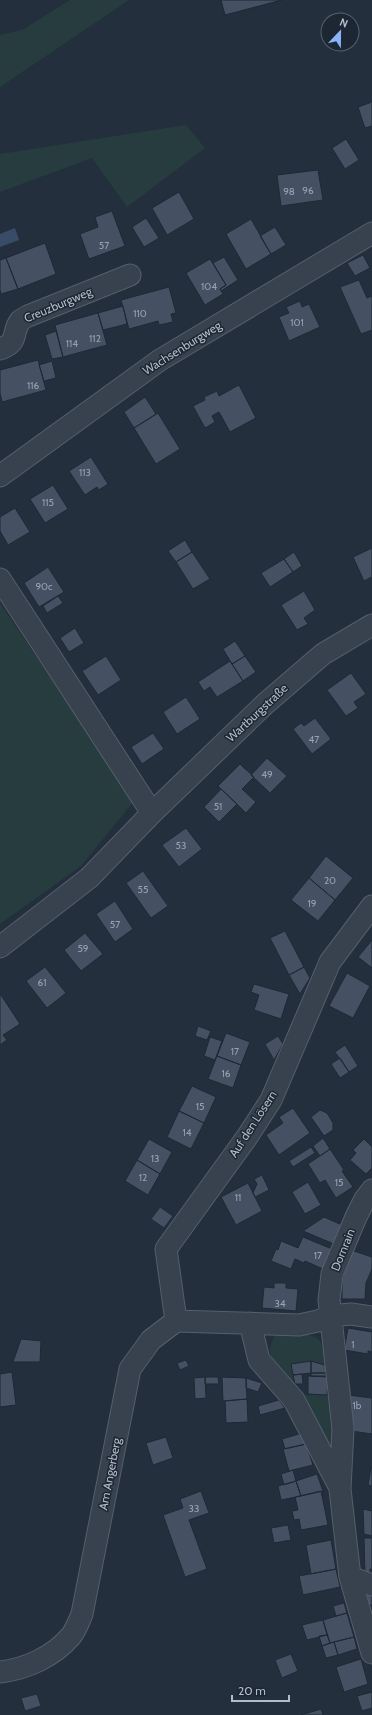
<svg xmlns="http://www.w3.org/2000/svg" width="372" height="1715" viewBox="0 0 372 1715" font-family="Cabin,sans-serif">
	<rect width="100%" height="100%" fill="#242f3e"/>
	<!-- green -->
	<path fill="#263c3f" d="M70 0H129L0 87V35L22 30Z
		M186 125 205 148 127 207 92 158 0 192V154Z
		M0 603 134 801 81 866 0 924Z
		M276 1333C287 1334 313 1332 320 1341 325 1348 326 1358 328 1366L311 1361 291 1364 295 1384 301 1395H327L328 1377 337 1464 285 1379 288 1375C271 1360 264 1356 276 1333Z"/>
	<!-- water -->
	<path fill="#394c67" d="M15 228 19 240 0 247V234Z"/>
	<!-- building -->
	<path fill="#455162" stroke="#1f2835" d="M221 0H282L225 15Z
		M372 102V126L365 128 358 107Z
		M346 139 359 160 345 169 332 148Z
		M318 170 323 200 281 206 277 175Z
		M179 192 194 219 167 235 152 208Z
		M112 211 125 246 89 259 80 234 98 227 95 217Z
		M146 218 159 238 144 247 132 227Z
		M251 219 271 254 246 269 226 234Z
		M275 227 286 245 271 254 260 236Z
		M45 243 56 274 18 289 6 258Z
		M363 255 370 268 355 276 347 263Z
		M224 257 238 280 221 291 220 289 226 285 213 263Z
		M6 258 18 289 1 294 0 290V260Z
		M210 259 226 285 220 289 223 294 205 305 186 273Z
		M359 280 367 298 372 296V330L361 334 340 287Z
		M169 287 176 313 171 314 173 322 159 325 158 321 129 329 121 300Z
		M300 301 302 307 309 304 320 327 289 341 279 317 289 313 286 307Z
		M123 306 127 324 103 330 98 313Z
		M98 313 107 345 63 357 55 325Z
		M56 331 63 357 52 359 45 335Z
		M38 360 46 390 2 402 0 393V370Z
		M52 361 56 378 44 381 39 365Z
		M239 385 256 418 230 432 219 412 212 416 215 422 205 428 193 406 205 400 204 397 217 391 219 396Z
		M145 397 156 414 134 428 124 412Z
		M158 413 180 449 156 464 134 428Z
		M91 457 108 484 99 490 97 487 85 495 69 471Z
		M53 485 68 509 45 523 30 499Z
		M15 508 30 532 8 545 0 531V517Z
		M185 540 192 552 176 562 168 551Z
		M372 548V577L364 581 353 557Z
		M192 552 210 579 193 589 176 562Z
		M294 552 302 566 293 572 284 559Z
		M284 559 293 572 270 587 261 573Z
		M48 567 64 592 39 607 24 583Z
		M304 591 315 610 304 618 308 624 297 630 281 605Z
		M58 596 63 603 47 613 43 606Z
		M75 628 84 643 69 652 60 638Z
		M235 641 245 656 232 664 223 649Z
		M106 656 121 680 98 695 82 671Z
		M245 656 256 672 243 681 232 664Z
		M230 661 243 681 217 697 210 687 204 691 198 682Z
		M351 673 366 694 354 702 358 708 346 716 327 690Z
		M186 697 200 719 177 734 163 712Z
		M315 718 331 739 312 754 293 729 301 723 304 726Z
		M153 733 164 749 142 764 131 747Z
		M267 758 287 776 270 793 251 775Z
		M240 764 254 777 242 789 256 802 246 813 218 786Z
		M221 789 237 804 219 822 204 807Z
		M186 828 202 849 179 867 162 845Z
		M326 856 353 878 335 900 309 878Z
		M143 871 168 906 151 918 126 883Z
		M309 878 335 900 318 921 291 900Z
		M115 901 133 929 115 942 96 914Z
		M285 931 304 967 289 975 270 938Z
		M85 933 103 954 81 971 64 950Z
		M372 940V968L358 957Z
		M45 967 66 993 47 1008 26 981Z
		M304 967 310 978 300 994 289 975Z
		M347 973 370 986 353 1018 329 1006Z
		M254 984 289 994 281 1019 254 1010 259 995 251 992Z
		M0 995H1L20 1024 3 1035 7 1040 0 1045Z
		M198 1026 211 1031 207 1040 195 1036Z
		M226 1033 250 1042 241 1065 217 1056Z
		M278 1036 283 1044 274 1060 265 1044Z
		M210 1037 222 1041 215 1060 204 1056Z
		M345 1045 358 1066 349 1072 335 1052Z
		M217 1056 241 1065 233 1088 208 1079Z
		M340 1058 349 1072 340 1078 331 1064Z
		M192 1086 216 1097 204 1123 179 1111Z
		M293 1108 310 1133 279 1155 266 1135 283 1123 279 1117Z
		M320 1110 327 1113 333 1123V1130L324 1136 311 1117Z
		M179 1111 204 1123 191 1149 167 1137Z
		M323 1138 330 1149 320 1156 313 1146Z
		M149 1139 172 1152 160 1174 137 1160Z
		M364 1139 372 1147V1168L366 1174 350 1160 356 1153 353 1150Z
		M311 1147 315 1153 293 1167 289 1161Z
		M330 1149 344 1170 342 1171 353 1187 336 1198 325 1180 320 1183 308 1164Z
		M137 1160 160 1174 148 1195 125 1181Z
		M262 1175 269 1190 255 1197 253 1193 257 1184 254 1179Z
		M308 1182 321 1205 305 1214 292 1192Z
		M248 1183 262 1211 236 1225 221 1197Z
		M160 1207 173 1216 164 1228 151 1219Z
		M324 1217 342 1225 334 1244 303 1231Z
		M303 1237 332 1249 323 1269 305 1261 304 1263 295 1259 291 1269 271 1261 276 1249 278 1250 281 1241 298 1248Z
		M351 1250 372 1257V1269L366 1283 365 1299H342V1280Z
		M274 1283H286V1288L298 1289 296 1311 262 1308 264 1287 274 1288Z
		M348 1328 372 1332V1352L368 1351V1354L344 1350Z
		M21 1339 41 1341 40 1362H13Z
		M186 1360 189 1366 180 1370 177 1363Z
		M311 1361V1373L293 1375 291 1364Z
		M311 1361 328 1366V1373H311Z
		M12 1372 16 1405 0 1407V1374Z
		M311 1373H326V1376H311Z
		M302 1374 303 1384H295L293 1375Z
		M308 1376 328 1377 327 1395 308 1394Z
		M205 1377H218L219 1384H205Z
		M205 1377 206 1398 195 1399 194 1378Z
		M222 1377 246 1378 247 1399 223 1401Z
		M246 1378 262 1383 258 1392 246 1388Z
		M348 1395 372 1398V1434L351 1431Z
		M247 1399 248 1422 226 1423 225 1401Z
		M279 1400 285 1408 260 1415 258 1406Z
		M302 1433 306 1444 285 1449 282 1439Z
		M166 1437 173 1458 153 1465 146 1443Z
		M306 1444 313 1465 289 1471 283 1449Z
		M371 1468H372V1486L368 1485Z
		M293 1470 296 1481 284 1485 281 1474Z
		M317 1474 323 1491 301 1496 296 1481Z
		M296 1481 301 1496 281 1500 278 1486Z
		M201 1491 209 1513 189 1520 207 1569 185 1577 163 1515 183 1508 180 1499Z
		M321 1491 328 1525 301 1530 299 1519 294 1520 292 1511 298 1510 295 1497Z
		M363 1509 372 1511V1536L364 1534Z
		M288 1525 291 1540 274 1543 271 1528Z
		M364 1538H372V1569H370V1574H365Z
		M331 1540 336 1569 311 1574 306 1545Z
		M336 1569 340 1587 303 1595 299 1576Z
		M371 1593 372 1594V1605H369L366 1601 367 1596Z
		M344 1603 347 1613 336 1616 333 1606Z
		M347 1613 354 1637 330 1643 323 1620Z
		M323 1620 327 1635 307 1640 302 1625Z
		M327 1635 330 1643 322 1646 319 1636Z
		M354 1637 357 1649 338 1655 334 1642Z
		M334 1642 338 1655 326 1658 322 1646Z
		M291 1654 298 1671 282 1678 275 1660Z
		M361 1659 368 1684 344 1692 336 1667Z
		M372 1692V1708L362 1711 357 1696Z
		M37 1694 41 1706 25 1711 21 1698Z
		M321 1709 323 1715H301Z"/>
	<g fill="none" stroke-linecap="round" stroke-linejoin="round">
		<defs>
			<path id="minor" d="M0 349C20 342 11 333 20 321 22 319 26 317 28 316L130 275
				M0 476 160 360 372 233
				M0 579 152 813
				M0 947 89 878 152 813 265 704 323 654 372 625
				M372 1190 365 1199 356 1217 332 1274 329 1300 343 1429 340 1489 350 1577 372 1653
				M176 1321 166 1249 247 1137 271 1100 330 962 372 906
				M250 1323 259 1360 294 1400 340 1488
				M350 1577 372 1585
				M0 1672C26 1669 53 1657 71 1636 76 1630 79 1621 82 1614L130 1369 151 1340 176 1321 299 1325 318 1321 330 1316 351 1314 372 1317"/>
		</defs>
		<!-- minor casing -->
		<use href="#minor" stroke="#565f6c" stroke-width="23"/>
		<!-- minor -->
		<use href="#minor" stroke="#38414e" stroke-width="21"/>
	</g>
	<g text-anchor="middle" stroke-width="3" stroke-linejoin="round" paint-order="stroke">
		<!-- number labels -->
		<g font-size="10" fill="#98a1af">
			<text x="308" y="194">96</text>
			<text x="289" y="195">98</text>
			<text x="104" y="249">57</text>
			<text x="209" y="290">104</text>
			<text x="140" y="317">110</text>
			<text x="297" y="326">101</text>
			<text x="95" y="342">112</text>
			<text x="72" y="347">114</text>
			<text x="33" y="389">116</text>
			<text x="85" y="476">113</text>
			<text x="48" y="506">115</text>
			<text x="44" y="590">90c</text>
			<text x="314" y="743">47</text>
			<text x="267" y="778">49</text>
			<text x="218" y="810">51</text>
			<text x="181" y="849">53</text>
			<text x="330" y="884">20</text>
			<text x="143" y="893">55</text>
			<text x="312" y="907">19</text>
			<text x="115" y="928">57</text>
			<text x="83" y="952">59</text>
			<text x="42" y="986">61</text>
			<text x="235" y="1055">17</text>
			<text x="226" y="1077">16</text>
			<text x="200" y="1110">15</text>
			<text x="187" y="1136">14</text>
			<text x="155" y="1162">13</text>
			<text x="143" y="1181">12</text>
			<text x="339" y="1186">15</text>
			<text x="238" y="1201">11</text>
			<text x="318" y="1259">17</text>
			<text x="280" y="1307">34</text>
			<text x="353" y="1348">1</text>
			<text x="357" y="1409">1b</text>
			<text x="194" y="1512">33</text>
		</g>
		<!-- street labels -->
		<g font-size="12" fill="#b4bcc9" stroke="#1d2633">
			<text transform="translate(58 305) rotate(-23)" y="4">Creuzburgweg</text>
			<text transform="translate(182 348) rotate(-32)" y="4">Wachsenburgweg</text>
			<text transform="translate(257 713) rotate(-43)" y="4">Wartburgstraße</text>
			<text transform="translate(253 1124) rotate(-57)" y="4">Auf den Lösern</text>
			<text transform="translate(343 1250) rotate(-68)" y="4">Dornrain</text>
			<text transform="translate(110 1474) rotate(-79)" y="4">Am Angerberg</text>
		</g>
	</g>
	<!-- north arrow -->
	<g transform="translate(340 32) rotate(22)"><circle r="19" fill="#1d2633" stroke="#59626f"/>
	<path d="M0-3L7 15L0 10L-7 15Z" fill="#8ab4f8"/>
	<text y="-6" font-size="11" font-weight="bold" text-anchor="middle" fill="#b4bcc9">N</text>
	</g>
	<!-- scale -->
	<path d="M232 1695v6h57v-6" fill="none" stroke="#b4bcc9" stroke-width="2"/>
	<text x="238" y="1695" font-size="12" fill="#b4bcc9" stroke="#1d2633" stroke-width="3" paint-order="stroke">20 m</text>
</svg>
